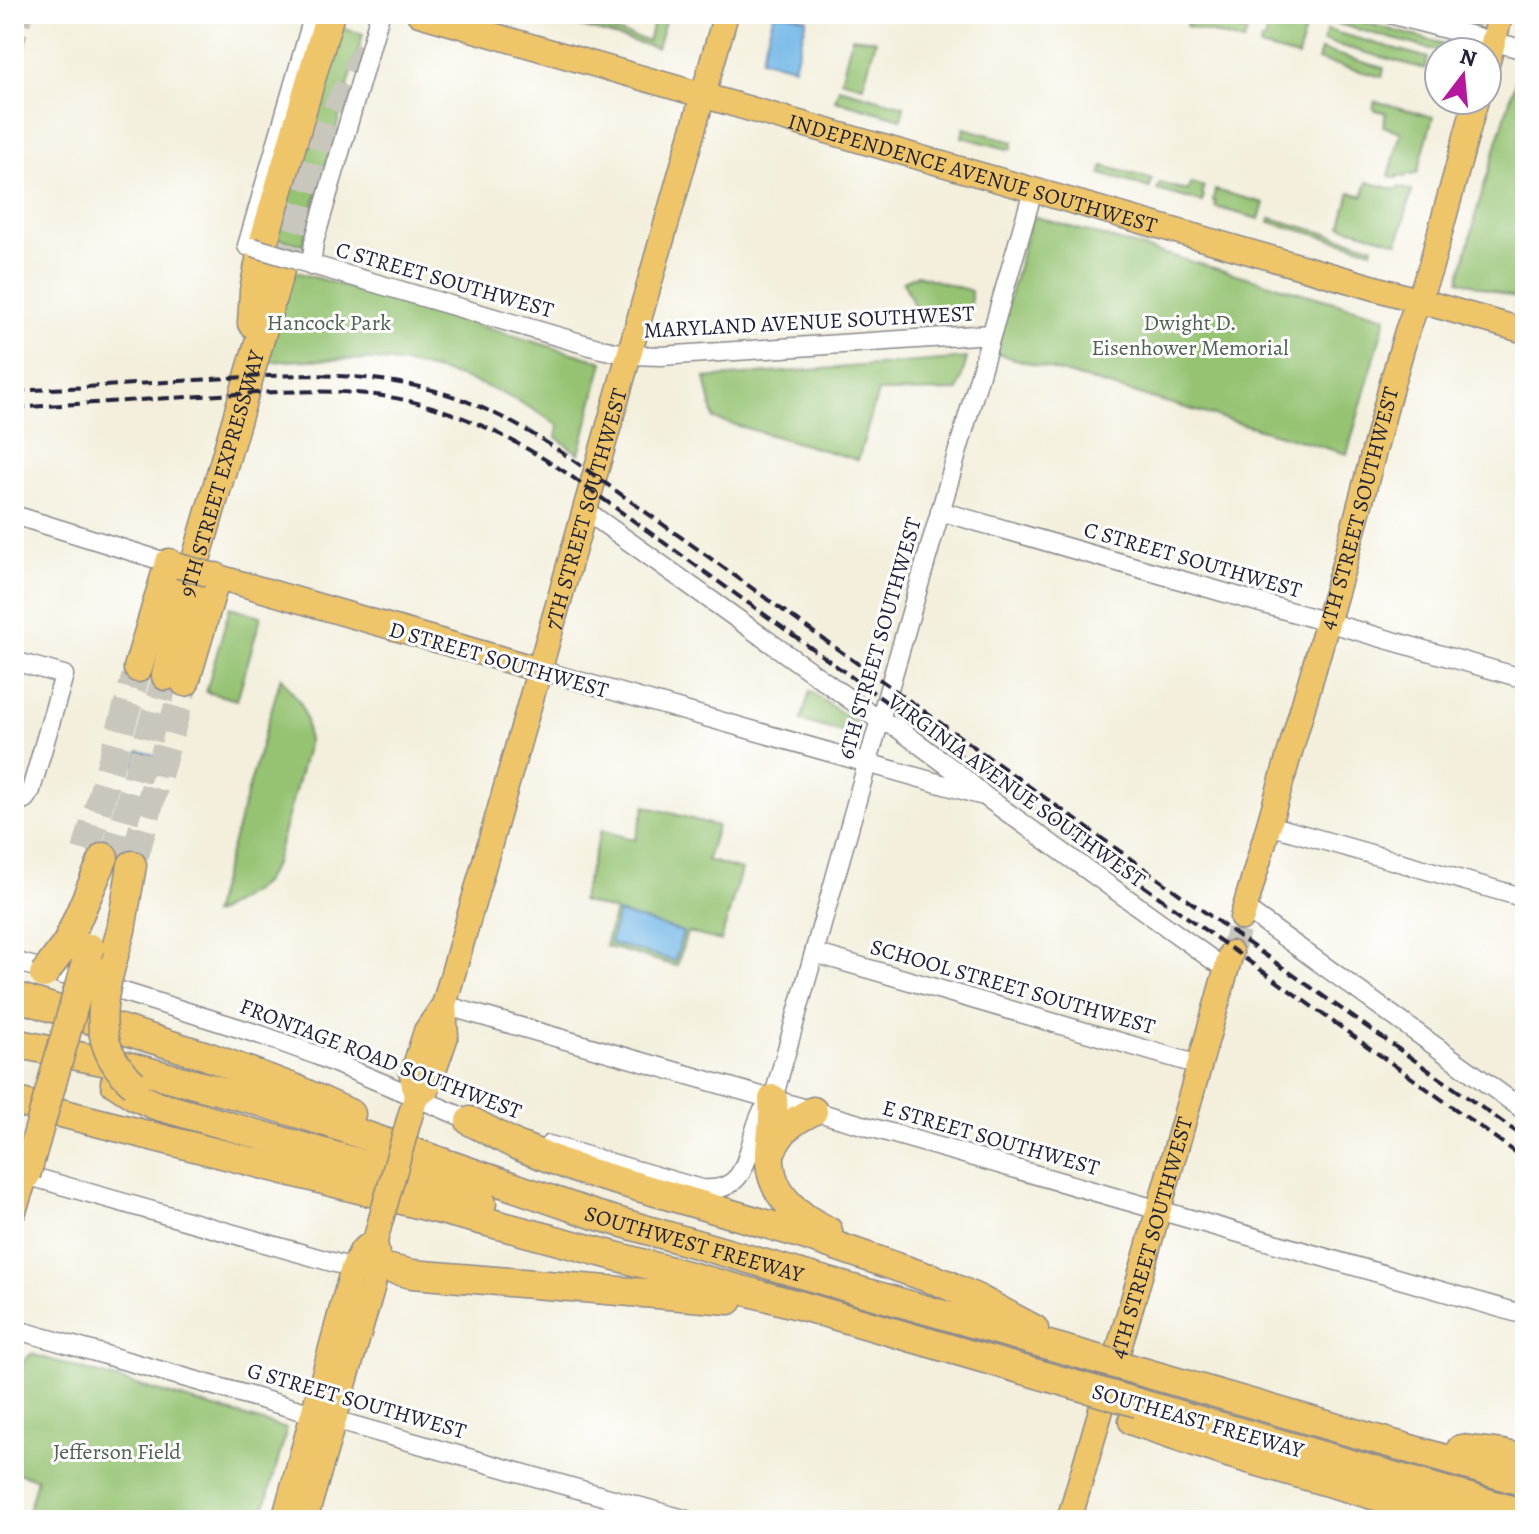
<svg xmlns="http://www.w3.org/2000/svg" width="1539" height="1534" viewBox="0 0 1539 1534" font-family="Alegreya,serif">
	<rect width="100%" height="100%" fill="#fff"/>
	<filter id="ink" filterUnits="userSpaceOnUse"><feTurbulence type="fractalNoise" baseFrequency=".0125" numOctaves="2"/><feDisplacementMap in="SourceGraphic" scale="16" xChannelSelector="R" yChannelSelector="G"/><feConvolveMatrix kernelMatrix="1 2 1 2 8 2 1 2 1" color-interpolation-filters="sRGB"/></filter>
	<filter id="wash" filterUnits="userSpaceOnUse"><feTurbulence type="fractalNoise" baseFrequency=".006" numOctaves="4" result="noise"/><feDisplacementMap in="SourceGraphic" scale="32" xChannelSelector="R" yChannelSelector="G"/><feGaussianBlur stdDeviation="1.8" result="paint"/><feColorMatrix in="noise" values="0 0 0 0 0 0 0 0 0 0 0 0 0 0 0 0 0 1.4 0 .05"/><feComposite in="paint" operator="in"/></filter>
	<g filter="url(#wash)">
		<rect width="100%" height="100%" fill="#f3efdc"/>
		<!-- green -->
		<path fill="#95c372" stroke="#5c7256" stroke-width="2" d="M656 14H667L657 48 568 23 570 18 648 41Z
			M1329 14H1333L1455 47 1453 52H1441L1327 21Z
			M1427 14H1485L1483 23 1475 27Z
			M1275 17 1306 25 1298 57 1260 47 1261 40H1265L1268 28 1272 29Z
			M1188 19 1220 27 1221 25 1247 32 1244 42 1186 26Z
			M334 26 363 34 303 245 273 237Z
			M1327 30 1428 58 1425 69 1323 41Z
			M852 37 876 40 863 86 841 80Z
			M1525 49V301L1459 280 1475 221 1474 220Z
			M1321 50 1384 68 1382 77 1318 60Z
			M839 88 904 106 901 119 835 100Z
			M1375 101 1433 117 1417 174 1414 173 1413 175 1406 174 1405 177 1398 175 1397 178 1389 176 1401 132 1383 126 1386 113 1373 109Z
			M964 128 1013 142 1011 150 962 137Z
			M1103 166 1152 179 1150 188 1101 174Z
			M1367 182 1397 190 1399 187 1412 191 1398 242 1341 226 1350 192 1363 196Z
			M1160 183 1188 191 1191 183 1204 187 1202 195 1204 196 1202 202 1157 190Z
			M1215 190 1264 203 1259 219 1215 207 1216 202 1213 201Z
			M1032 216 1386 317 1347 454 994 353Z
			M1270 218 1373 246 1372 250 1269 222Z
			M293 271 603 362 579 454 556 437 559 426C505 388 439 365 373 360 338 358 302 360 267 362Z
			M917 275 971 291V310L918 315 903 281Z
			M967 358 958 391 878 392 858 460 714 419 705 378Z
			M230 607 261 616 237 700 206 692Z
			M281 677 301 704 306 719 308 744 275 863 264 882 256 889 220 911 212 914Z
			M810 691 857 724 853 735 801 721Z
			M645 806 717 826 707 860 741 870 721 941 687 932 677 966 605 946 615 911 581 901 601 830 635 840Z
			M31 1354 287 1429 261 1520H26L37 1479 14 1472V1370Z"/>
		<!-- water -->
		<path fill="#6fb6e6" stroke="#486c90" stroke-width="2" d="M774 14H790L807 19 794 67 761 59Z
			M139 751 171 760 166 776 134 766Z
			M618 913 683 932 675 961 610 943Z"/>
	</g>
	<g filter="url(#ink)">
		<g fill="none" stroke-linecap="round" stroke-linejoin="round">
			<!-- minor-tunnel -->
			<path stroke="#c9c6bc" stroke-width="18" stroke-dasharray="18 9" stroke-linecap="butt" d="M14 49 24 14"/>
			<!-- major-tunnel -->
			<path stroke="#c9c6bc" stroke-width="24" stroke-dasharray="24 12" stroke-linecap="butt" d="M1231 953 1242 918"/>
			<!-- highway-tunnel -->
			<path stroke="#c9c6bc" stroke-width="28" stroke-dasharray="28 14" stroke-linecap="butt" d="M280 270 312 167 330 122 369 46
				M86 851 138 668
				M135 855 185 682
				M113 860 166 676"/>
			<defs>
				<path id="minor" d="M1390 14 1525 50
					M253 247 247 246 314 14
					M296 260 601 349 630 355 661 356 991 334
					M311 266 314 242 380 14
					M585 510 880 721 896 727 958 773 986 797 1214 961 1227 967
					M940 511 1525 679
					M14 515 169 563
					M14 661 64 675 31 790 25 799 14 802
					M540 670 980 795
					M1269 825 1525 898
					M1244 908 1525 1111
					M814 953 1199 1065
					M14 961 124 992 261 1035 316 1055 479 1124
					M444 1005 1525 1315
					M549 1145 701 1189C752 1194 745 1147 761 1114 764 1109 769 1104 773 1099L862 782 1033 191
					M26 1175 353 1268
					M14 1329 687 1520"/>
				<g id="major">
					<path id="s1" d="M419 14 1525 331"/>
					<path d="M1487 64 1501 14"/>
					<path d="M208 574 540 670"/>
					<path id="s2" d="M1242 918 1345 561 1392 383 1407 331 1430 269 1476 100"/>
					<path d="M416 1097 428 1088 446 1036 444 1005"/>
					<path id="s3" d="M410 1116 416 1097 412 1075 426 1031 444 1005 726 14"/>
					<path d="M14 1211 26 1175"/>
					<path d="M284 1520 353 1268 362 1250 375 1241"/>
					<path d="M305 1520 373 1285 378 1260 375 1241 381 1219"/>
					<path id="s4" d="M1069 1520 1142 1269 1231 953"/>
				</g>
				<g id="highway">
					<path d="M252 323 254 291 263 244 330 14"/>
					<path d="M138 668 169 563"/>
					<path id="s5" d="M166 676 177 625 280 270"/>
					<path d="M185 682 216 577"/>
					<path d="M67 943 104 857"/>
					<path d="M110 970 121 930 132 865"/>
					<path d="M14 996 207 1056 296 1089 351 1114"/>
					<path id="s6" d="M14 1043 127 1066 254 1100 323 1121 595 1215 1080 1354"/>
					<path d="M115 1083 135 1096 155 1105 394 1173 482 1203"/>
					<path d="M773 1099C775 1120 770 1136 770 1156 769 1194 797 1216 828 1231"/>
					<path d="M14 1101 480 1220 802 1306 1072 1384"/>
					<path d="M470 1121 516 1145 577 1169 804 1235 949 1285"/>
					<path d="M771 1151C782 1129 791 1122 813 1111"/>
					<path d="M377 1266 412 1274 729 1300"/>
					<path d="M932 1278 978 1299 1034 1329"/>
					<path d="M1146 1373 1525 1482"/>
					<path d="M1138 1403 1525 1514"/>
					<path d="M1133 1421 1228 1453 1459 1520"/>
					<path d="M1461 1449 1501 1454 1525 1459"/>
				</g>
			</defs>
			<!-- minor casing -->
			<use href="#minor" stroke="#8a888c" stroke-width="21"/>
			<!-- major casing -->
			<use href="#major" stroke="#8a888c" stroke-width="27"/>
			<!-- highway casing -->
			<use href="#highway" stroke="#8a888c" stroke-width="31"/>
			<!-- minor -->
			<use href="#minor" stroke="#fff" stroke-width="18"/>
			<!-- major -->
			<use href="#major" stroke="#eec569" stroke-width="24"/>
			<!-- highway -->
			<use href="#highway" stroke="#eec569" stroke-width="28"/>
			<!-- rail -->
			<path stroke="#22223b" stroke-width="4" stroke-dasharray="12 6" stroke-linecap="butt" d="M14 391C75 388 136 384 196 380 278 375 352 369 432 390 484 404 529 430 573 460L1262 953 1525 1138
				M14 408C77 404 140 400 202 396 280 392 357 384 432 407 482 422 525 446 568 474L1525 1159"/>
			<defs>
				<path id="minor-bridge" d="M253 247 296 260"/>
				<path id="major-bridge" d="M179 566 208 574
					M381 1219 410 1116"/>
				<path id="highway-bridge" d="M110 970C98 1015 96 1051 134 1084
					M44 974 67 943
					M26 1175 90 948
					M1080 1354 1146 1373
					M1072 1384 1138 1403"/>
			</defs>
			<!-- minor-bridge casing -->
			<use href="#minor-bridge" stroke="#8a888c" stroke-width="21" stroke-linecap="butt"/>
			<!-- major-bridge casing -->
			<use href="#major-bridge" stroke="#8a888c" stroke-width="27" stroke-linecap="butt"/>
			<!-- highway-bridge casing -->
			<use href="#highway-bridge" stroke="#8a888c" stroke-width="31" stroke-linecap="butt"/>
			<!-- minor-bridge -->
			<use href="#minor-bridge" stroke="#fff" stroke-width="18"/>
			<!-- major-bridge -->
			<use href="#major-bridge" stroke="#eec569" stroke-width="24"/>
			<!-- highway-bridge -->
			<use href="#highway-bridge" stroke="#eec569" stroke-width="28"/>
		</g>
	</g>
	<g text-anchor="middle" stroke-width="6" stroke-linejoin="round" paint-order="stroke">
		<!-- street labels -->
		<g font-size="22" fill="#22223b" stroke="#fff">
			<text dy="8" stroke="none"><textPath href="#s1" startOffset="576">INDEPENDENCE AVENUE SOUTHWEST</textPath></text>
			<text transform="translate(445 279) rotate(16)" y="8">C STREET SOUTHWEST</text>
			<text transform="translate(809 321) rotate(-3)" y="8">MARYLAND AVENUE SOUTHWEST</text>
			<text dy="8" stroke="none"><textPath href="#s5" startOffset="210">9TH STREET EXPRESSWAY</textPath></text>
			<text dy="8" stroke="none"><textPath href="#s2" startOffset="426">4TH STREET SOUTHWEST</textPath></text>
			<text dy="8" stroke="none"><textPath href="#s3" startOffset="636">7TH STREET SOUTHWEST</textPath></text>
			<text transform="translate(1193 559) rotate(16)" y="8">C STREET SOUTHWEST</text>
			<text transform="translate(879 638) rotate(-74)" y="8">6TH STREET SOUTHWEST</text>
			<text transform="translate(499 659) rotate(16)" y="8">D STREET SOUTHWEST</text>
			<text transform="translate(1017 790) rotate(36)" y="8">VIRGINIA AVENUE SOUTHWEST</text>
			<text transform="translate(1013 986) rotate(16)" y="8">SCHOOL STREET SOUTHWEST</text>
			<text transform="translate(381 1058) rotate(21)" y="8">FRONTAGE ROAD SOUTHWEST</text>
			<text transform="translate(991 1137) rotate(16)" y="8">E STREET SOUTHWEST</text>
			<text dy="8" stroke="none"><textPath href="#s4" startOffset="294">4TH STREET SOUTHWEST</textPath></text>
			<text dy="8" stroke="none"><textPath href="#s6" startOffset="710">SOUTHWEST FREEWAY</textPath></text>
			<text transform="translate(357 1400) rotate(16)" y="8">G STREET SOUTHWEST</text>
			<text transform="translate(1198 1420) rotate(16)" y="8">SOUTHEAST FREEWAY</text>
		</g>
		<!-- park labels -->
		<g font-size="22" fill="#506251" stroke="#fff">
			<text x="329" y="330">Hancock Park</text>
			<text x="1190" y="330">Dwight D.<tspan x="1190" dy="25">Eisenhower Memorial</tspan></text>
			<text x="117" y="1459">Jefferson Field</text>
		</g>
	</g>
	<!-- margin -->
	<rect width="1539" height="1534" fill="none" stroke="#fff" stroke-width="48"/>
	<!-- north arrow -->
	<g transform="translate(1463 76) rotate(16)"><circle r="38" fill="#ffffff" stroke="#a7a7b1" stroke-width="2"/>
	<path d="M0-6L14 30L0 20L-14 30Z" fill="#b5179e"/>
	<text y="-12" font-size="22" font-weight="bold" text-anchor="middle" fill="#22223b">N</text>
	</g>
</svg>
